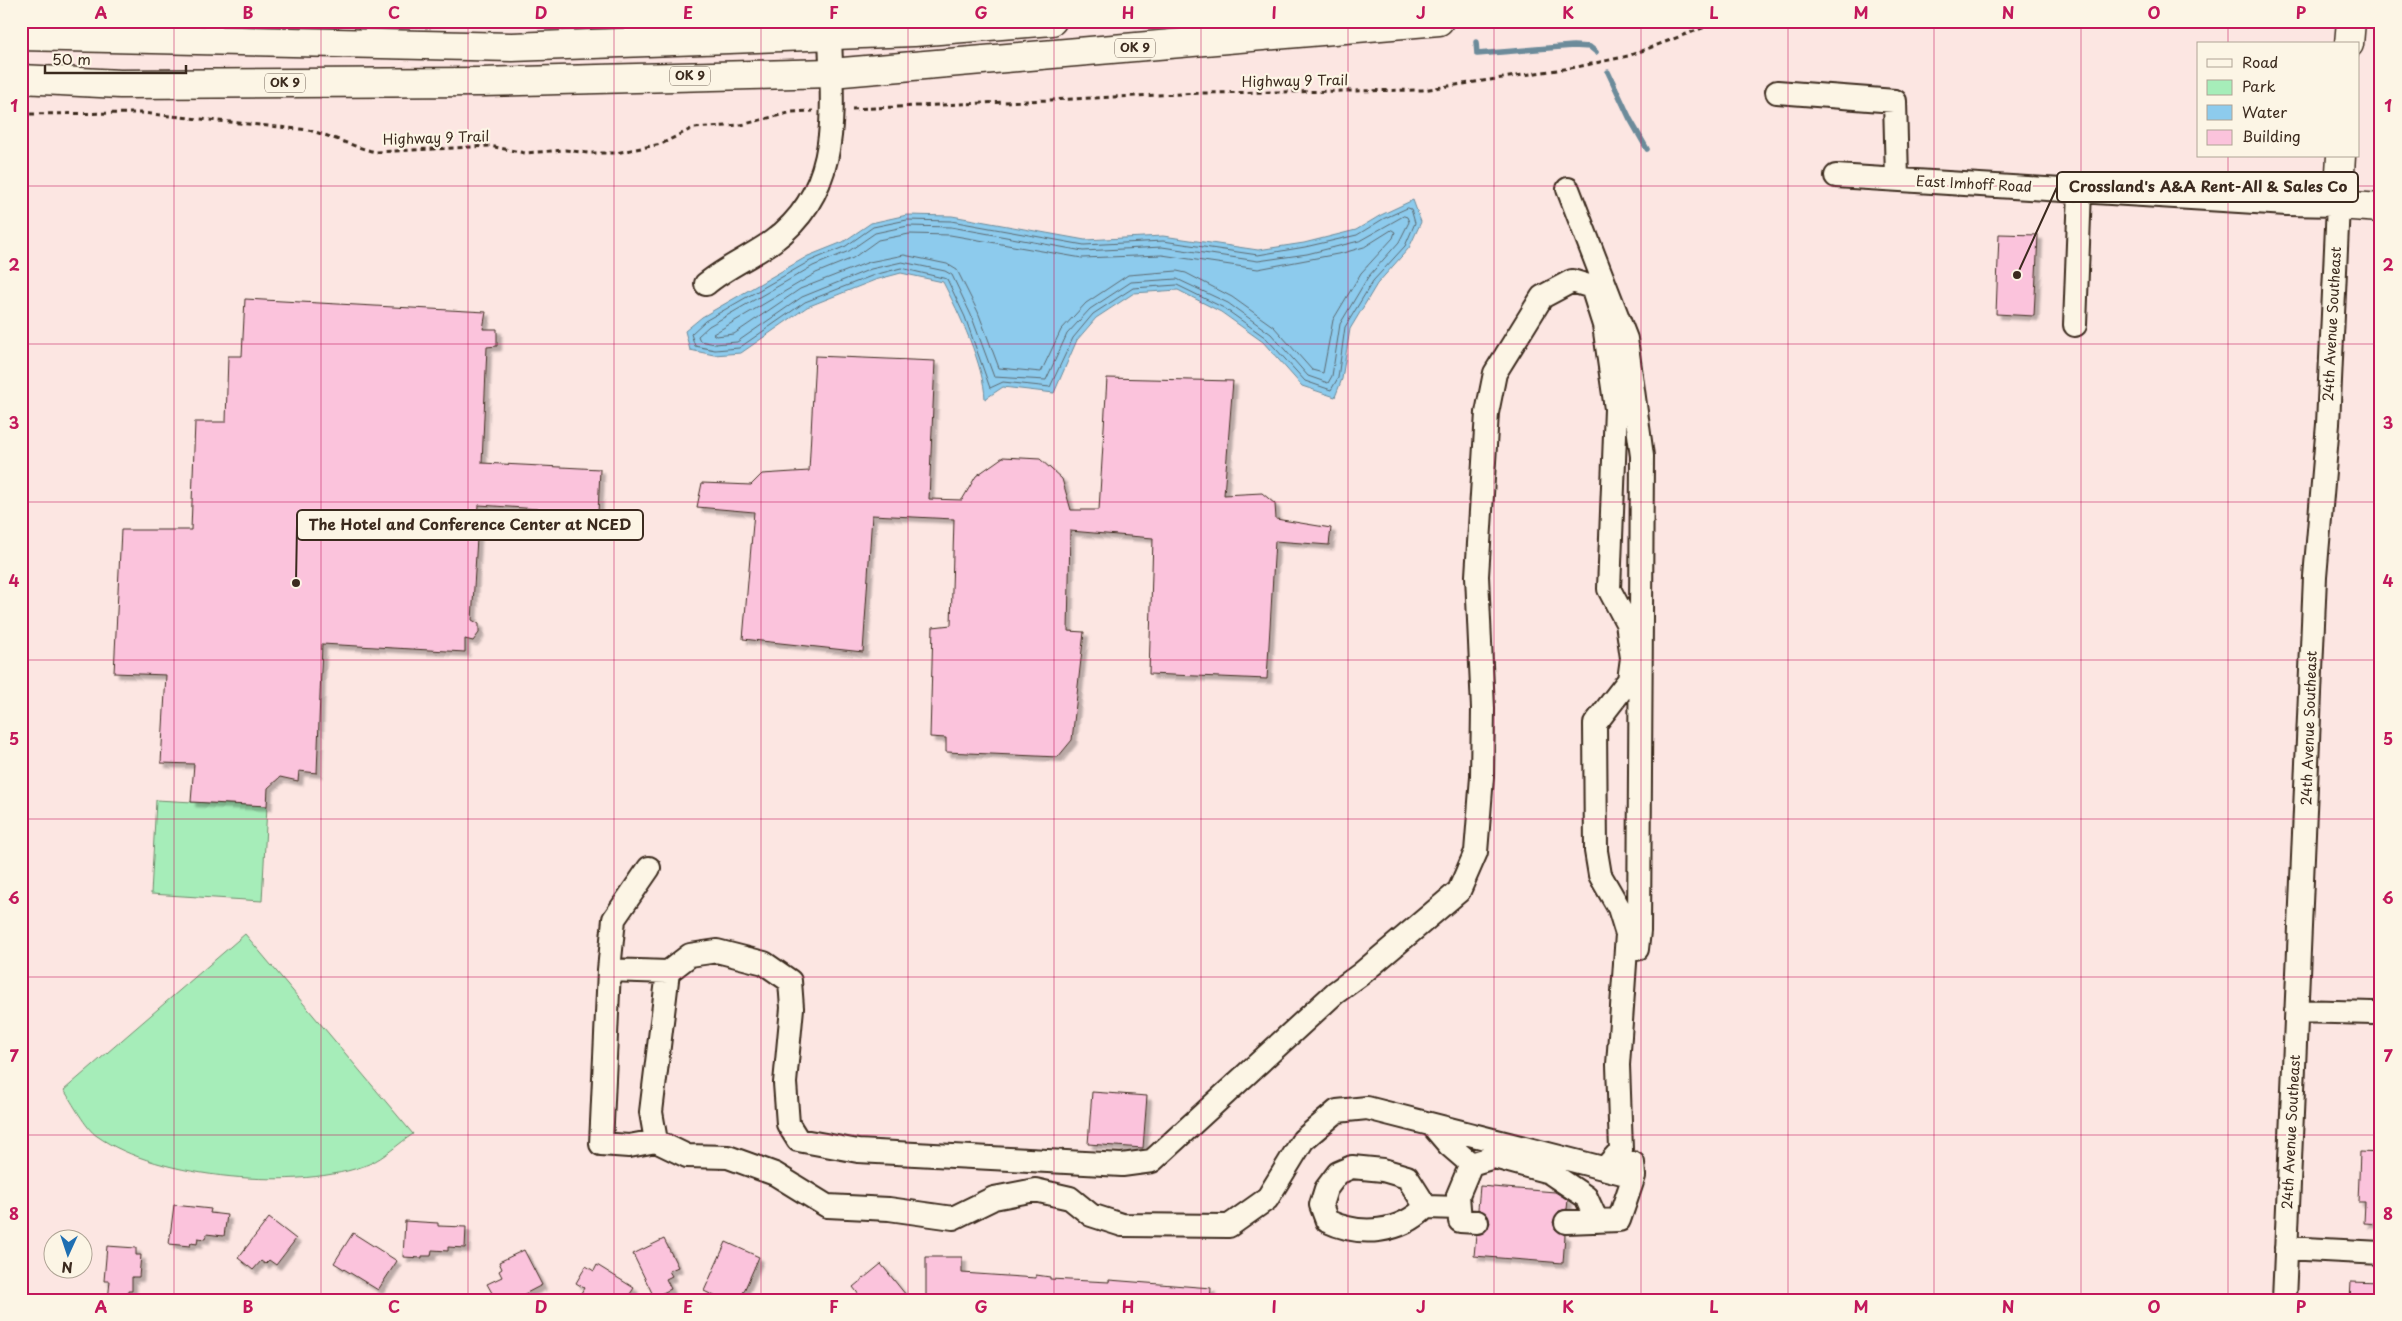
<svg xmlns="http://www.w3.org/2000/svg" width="2402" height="1321" viewBox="0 0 2402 1321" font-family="'Playpen Sans',sans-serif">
	<defs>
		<filter id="shadow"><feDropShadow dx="4.5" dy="4.5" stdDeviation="1" flood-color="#0004"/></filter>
	</defs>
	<rect width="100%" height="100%" fill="#fce6e2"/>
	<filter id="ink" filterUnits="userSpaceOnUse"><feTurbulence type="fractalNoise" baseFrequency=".02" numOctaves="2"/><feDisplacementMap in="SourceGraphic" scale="10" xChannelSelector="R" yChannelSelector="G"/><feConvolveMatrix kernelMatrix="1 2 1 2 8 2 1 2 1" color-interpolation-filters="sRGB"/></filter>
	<g filter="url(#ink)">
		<!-- green -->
		<path fill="#a6edb9" stroke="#708c6c" d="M156 800 267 806 262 901 151 894Z
			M245 934 413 1134C399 1143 384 1158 369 1164 301 1192 157 1179 97 1136 86 1129 72 1102 64 1090Z"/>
		<!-- water -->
		<path fill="#8dcbed" stroke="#6c8b9a" d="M1413 200 1421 222 1409 248 1377 284 1350 329 1342 379 1335 397 1302 386 1263 342 1221 312 1178 290 1134 293 1096 318 1077 340 1054 393 1003 387 985 399C984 365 959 313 943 282L901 273 875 280 807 307 741 353 714 355 690 350 685 331 702 317 808 256 843 242 871 223 907 215 952 216 1085 240 1163 236 1258 250 1304 243 1356 230 1381 215Z"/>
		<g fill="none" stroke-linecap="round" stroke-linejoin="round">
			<!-- shore -->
			<path stroke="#5c6a71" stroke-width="1" d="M1408 208 1411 209 1415 223 1405 246 1373 281 1345 327 1338 378 1331 390 1305 381 1266 338 1224 308 1177 285 1133 288 1093 314 1073 338 1050 387 1003 382 990 388 965 317 947 279 901 268 874 275 805 302 739 348 715 350 695 346 691 334 705 321 810 261 846 246 873 227 907 220 951 221 1084 245 1163 241 1258 255 1305 247 1357 235 1383 219Z
				M1404 216 1407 217 1409 222 1399 242 1368 277 1340 324 1332 376 1328 383 1308 376 1271 334 1228 303 1177 279 1131 282 1090 309 1067 334 1046 380 994 377 971 315 952 275 945 271 902 262 871 269 802 297 737 342 715 344 700 341 698 336 709 326 813 266 849 251 875 233 908 226 951 227 1083 251 1162 247 1258 261 1307 254 1359 241Z
				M1392 230 1395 232 1393 238 1361 273 1333 320 1323 373 1312 370 1274 327 1232 297 1186 273 1177 271 1128 275 1086 303 1061 330 1041 372 999 368 978 312 957 270 947 264 904 255 869 262 800 289 734 334 716 336 713 334 816 273 853 258 878 240 909 234 950 235 1082 258 1162 255 1258 269 1343 253 1364 247Z"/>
			<!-- stream -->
			<path stroke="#6c8b9a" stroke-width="5.5" d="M1476 42 1477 54 1573 46 1590 47 1596 52
				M1608 72 1630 119 1647 149"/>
		</g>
		<!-- building -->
		<path fill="#fbc3dc" stroke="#3b2a1e" filter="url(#shadow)" d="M1999 234 2038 235 2034 316 1996 314Z
			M245 299 486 312 483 329H497V346L487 347 482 463 600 469 598 513 479 505 472 620 479 624V633L473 641 465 639V652L322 644 317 773 299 771 298 781 280 777 268 788 267 806 191 802 194 764 161 763 166 675 114 673 121 530H191L195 422H226L228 356H242Z
			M815 356 935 361 929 499 962 500 976 476 1003 457 1040 459 1062 479 1071 510H1099L1107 378 1233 381 1224 495 1262 493 1275 504 1276 519 1331 528 1329 545 1275 541 1267 679 1149 674 1153 538 1070 531 1068 631 1084 632 1072 740 1058 757 946 752V738L930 737 933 627 951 625 954 519 872 515 863 652 743 639 754 512 697 507 702 483 751 485 762 474 809 471Z
			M1092 1092 1147 1096 1143 1148 1088 1144Z
			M2360 1152 2381 1153V1224L2364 1223 2365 1202H2358Z
			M1480 1186 1555 1192 1568 1200 1567 1209 1559 1211 1553 1222 1555 1229 1565 1235 1563 1263 1474 1256 1476 1235 1483 1233 1490 1223 1488 1216 1478 1209Z
			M174 1205 211 1209 210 1213 227 1215 224 1236 206 1234 205 1239 198 1238 197 1244 191 1243 190 1246 169 1244Z
			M269 1218 296 1239 276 1265 269 1260 265 1264 261 1261 253 1270 238 1258Z
			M405 1221 438 1223V1226L466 1227 465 1248 448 1247V1251L432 1250 431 1256H422V1258L403 1257Z
			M353 1233 397 1261 378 1290 334 1263Z
			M664 1239 678 1267 669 1271 672 1276 666 1279 671 1289 654 1297 633 1254Z
			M726 1242 759 1257 740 1300H723L704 1291Z
			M107 1246 136 1248V1255H141L139 1277H132V1291H128V1300H108L110 1281H104Z
			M524 1250 542 1285 513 1300H496L487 1284 502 1277 499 1271 502 1269 499 1262Z
			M926 1257H962V1273L1036 1278V1275L1050 1277V1279L1109 1282V1280L1211 1288 1210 1300H926Z
			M881 1264 910 1300H863L853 1287Z
			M597 1265 634 1288 626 1300H577L584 1288 576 1283 586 1266 594 1271Z
			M2351 1282 2381 1283V1300H2350Z"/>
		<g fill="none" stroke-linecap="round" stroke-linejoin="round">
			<defs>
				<path id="minor" d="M1777 92 1895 101 1897 179
					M1836 176 2287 204 2338 205 2328 424 2315 577 2284 1300
					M1568 189 1626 339 1642 456 1639 931 1637 949
					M706 284C726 267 751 257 773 241 843 189 832 111 830 35L829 26 825 21
					M2075 325 2080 190
					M649 868 614 919 609 970 601 1144 629 1146 656 1141 687 1156 728 1157 775 1174 827 1206 889 1209 953 1218 994 1198 1035 1190 1070 1198 1091 1215 1122 1225 1229 1226 1267 1199 1303 1140 1337 1111 1367 1108 1634 1176
					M609 970 668 972 651 1112 656 1141
					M668 972 690 955 717 951 764 963 790 981 792 1008 785 1083 788 1124 798 1140 858 1151 1122 1165 1152 1161 1335 993 1361 974 1459 891 1476 852 1482 777 1483 709 1477 576 1487 413 1495 373 1542 297 1572 281 1592 287 1604 325 1616 409 1609 589 1627 623 1632 658 1629 680 1595 724 1596 851 1600 875 1619 908 1627 934 1618 1065 1621 1150 1605 1168
					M2296 1011 2373 1013
					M1432 1125 1449 1145 1471 1164
					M1426 1207C1400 1233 1361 1237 1327 1221L1321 1205 1326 1189 1338 1173 1352 1167 1383 1170 1407 1177 1426 1207 1459 1208
					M1477 1222 1460 1221 1458 1195 1471 1164 1494 1157 1549 1172 1586 1197 1597 1221
					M1566 1222 1619 1220 1634 1176 1633 1163
					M2286 1248 2381 1253"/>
				<path id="major" d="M2349 44 2351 21
					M2341 156 2338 205 2381 208"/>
				<path id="highway" d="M21 36 512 47 914 32 1052 21
					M21 79 120 84 482 82 831 73 1439 21"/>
			</defs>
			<!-- minor casing -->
			<use href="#minor" stroke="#3b2a1e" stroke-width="26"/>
			<!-- major casing -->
			<use href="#major" stroke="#3b2a1e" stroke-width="31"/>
			<!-- highway casing -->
			<use href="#highway" stroke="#3b2a1e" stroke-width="31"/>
			<!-- path -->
			<path stroke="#3b2a1e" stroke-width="3" stroke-dasharray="5 4" stroke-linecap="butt" d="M852 109 1202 93 1422 90 1577 67 1628 56 1721 21
				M21 114 141 113 308 130C332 136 353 147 376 152L490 146 525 153 565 150 588 153H616L661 144 693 128 741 125 792 112 813 111"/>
			<!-- minor -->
			<use href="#minor" stroke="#fcf5e5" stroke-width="22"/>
			<!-- major -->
			<use href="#major" stroke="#fcf5e5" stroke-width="28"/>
			<!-- highway -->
			<use href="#highway" stroke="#fcf5e5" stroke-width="28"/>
		</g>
	</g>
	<!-- grid -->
	<path fill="none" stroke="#c2185b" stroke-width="1" stroke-opacity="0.55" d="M174 21V1300M321 21V1300M468 21V1300M614 21V1300M761 21V1300M908 21V1300M1054 21V1300M1201 21V1300M1348 21V1300M1494 21V1300M1641 21V1300M1788 21V1300M1934 21V1300M2081 21V1300M2228 21V44M2228 156V1300M21 186H2381M21 344H2381M21 502H2381M21 660H2381M21 819H2381M21 977H2381M21 1135H2381"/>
	<g text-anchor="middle" stroke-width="4.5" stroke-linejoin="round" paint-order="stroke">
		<!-- shield labels -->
		<g fill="#fcf5e5" stroke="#75675a" stroke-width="1">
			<rect x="1115" y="38.5" width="40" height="19" rx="4"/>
			<rect x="670" y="66.5" width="40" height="19" rx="4"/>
			<rect x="265" y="73.5" width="40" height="19" rx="4"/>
		</g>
		<g font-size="12" font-weight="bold" fill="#3b2a1e">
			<text x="1135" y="52">OK 9</text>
			<text x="690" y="80">OK 9</text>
			<text x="285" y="87">OK 9</text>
		</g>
		<!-- street labels -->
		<g font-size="14" fill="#3b2a1e" stroke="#fcf5e5">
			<text transform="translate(1295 81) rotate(-1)" y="5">Highway 9 Trail</text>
			<text transform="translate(436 138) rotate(-2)" y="5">Highway 9 Trail</text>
			<text transform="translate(1974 184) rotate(3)" y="5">East Imhoff Road</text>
			<text transform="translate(2332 324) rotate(-87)" y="5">24th Avenue Southeast</text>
			<text transform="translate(2309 728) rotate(-88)" y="5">24th Avenue Southeast</text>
			<text transform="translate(2291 1132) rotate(-87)" y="5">24th Avenue Southeast</text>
		</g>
	</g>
	<!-- callouts -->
	<path fill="none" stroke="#3b2a1e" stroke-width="2" d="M2017 275L2057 187M296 583L297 525"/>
	<g fill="#3b2a1e" stroke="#fcf5e5" stroke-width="2">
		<circle cx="2017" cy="275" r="5"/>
		<circle cx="296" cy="583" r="5"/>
	</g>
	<g fill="#fcf5e5" stroke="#3b2a1e" stroke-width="2">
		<rect x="2057" y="172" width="301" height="30" rx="5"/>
		<rect x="297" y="510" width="346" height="30" rx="5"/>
	</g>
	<g font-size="15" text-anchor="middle" font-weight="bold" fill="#3b2a1e">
		<text x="2208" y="192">Crossland's A&amp;A Rent-All &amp; Sales Co</text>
		<text x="470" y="530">The Hotel and Conference Center at NCED</text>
	</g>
	<!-- margin -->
	<rect width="2402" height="1321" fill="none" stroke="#fcf5e5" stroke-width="55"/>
	<!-- legend -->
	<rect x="2197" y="42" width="162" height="115" fill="#fcf5e5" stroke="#afa495"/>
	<rect x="2207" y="59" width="25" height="8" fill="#fcf5e5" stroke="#afa495"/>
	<text x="2242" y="68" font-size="15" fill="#3b2a1e">Road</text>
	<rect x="2207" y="80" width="25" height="15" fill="#a6edb9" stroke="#afa495"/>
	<text x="2242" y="92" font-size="15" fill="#3b2a1e">Park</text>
	<rect x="2207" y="105" width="25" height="15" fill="#8dcbed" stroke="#afa495"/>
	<text x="2242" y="118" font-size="15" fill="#3b2a1e">Water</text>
	<rect x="2207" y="130" width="25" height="15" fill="#fbc3dc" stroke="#afa495"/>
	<text x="2242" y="142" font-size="15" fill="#3b2a1e">Building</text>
	<!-- north arrow -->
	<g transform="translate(68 1254) rotate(183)"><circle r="24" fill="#fcf5e5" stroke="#afa495"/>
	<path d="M0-4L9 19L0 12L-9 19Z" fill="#1f6fb2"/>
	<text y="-8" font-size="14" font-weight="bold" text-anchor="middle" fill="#3b2a1e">N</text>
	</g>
	<!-- scale -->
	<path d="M45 65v8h141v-8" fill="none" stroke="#3b2a1e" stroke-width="2.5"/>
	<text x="52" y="65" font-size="15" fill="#3b2a1e" stroke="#fcf5e5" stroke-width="4" paint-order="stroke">50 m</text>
	<rect x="28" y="28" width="2346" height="1266" fill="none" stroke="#c2185b" stroke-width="2"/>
	<g font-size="16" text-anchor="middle" font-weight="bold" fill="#c2185b">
		<text x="101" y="19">A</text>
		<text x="248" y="19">B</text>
		<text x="394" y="19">C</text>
		<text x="541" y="19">D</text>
		<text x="688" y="19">E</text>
		<text x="834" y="19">F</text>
		<text x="981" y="19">G</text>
		<text x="1128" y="19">H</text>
		<text x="1274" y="19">I</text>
		<text x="1421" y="19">J</text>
		<text x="1568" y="19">K</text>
		<text x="1714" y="19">L</text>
		<text x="1861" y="19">M</text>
		<text x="2008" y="19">N</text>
		<text x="2154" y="19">O</text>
		<text x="2301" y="19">P</text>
		<text x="14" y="112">1</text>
		<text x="2388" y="112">1</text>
		<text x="14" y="271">2</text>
		<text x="2388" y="271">2</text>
		<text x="14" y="429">3</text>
		<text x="2388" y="429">3</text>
		<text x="14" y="587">4</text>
		<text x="2388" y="587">4</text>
		<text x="14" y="745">5</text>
		<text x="2388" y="745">5</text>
		<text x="14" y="904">6</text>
		<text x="2388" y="904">6</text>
		<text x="14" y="1062">7</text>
		<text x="2388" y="1062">7</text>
		<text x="14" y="1220">8</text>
		<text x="2388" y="1220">8</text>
		<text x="101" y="1313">A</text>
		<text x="248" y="1313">B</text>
		<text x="394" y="1313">C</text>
		<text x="541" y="1313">D</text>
		<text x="688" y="1313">E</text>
		<text x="834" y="1313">F</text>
		<text x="981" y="1313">G</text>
		<text x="1128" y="1313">H</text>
		<text x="1274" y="1313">I</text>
		<text x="1421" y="1313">J</text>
		<text x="1568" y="1313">K</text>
		<text x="1714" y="1313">L</text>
		<text x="1861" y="1313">M</text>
		<text x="2008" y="1313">N</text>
		<text x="2154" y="1313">O</text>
		<text x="2301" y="1313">P</text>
	</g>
</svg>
